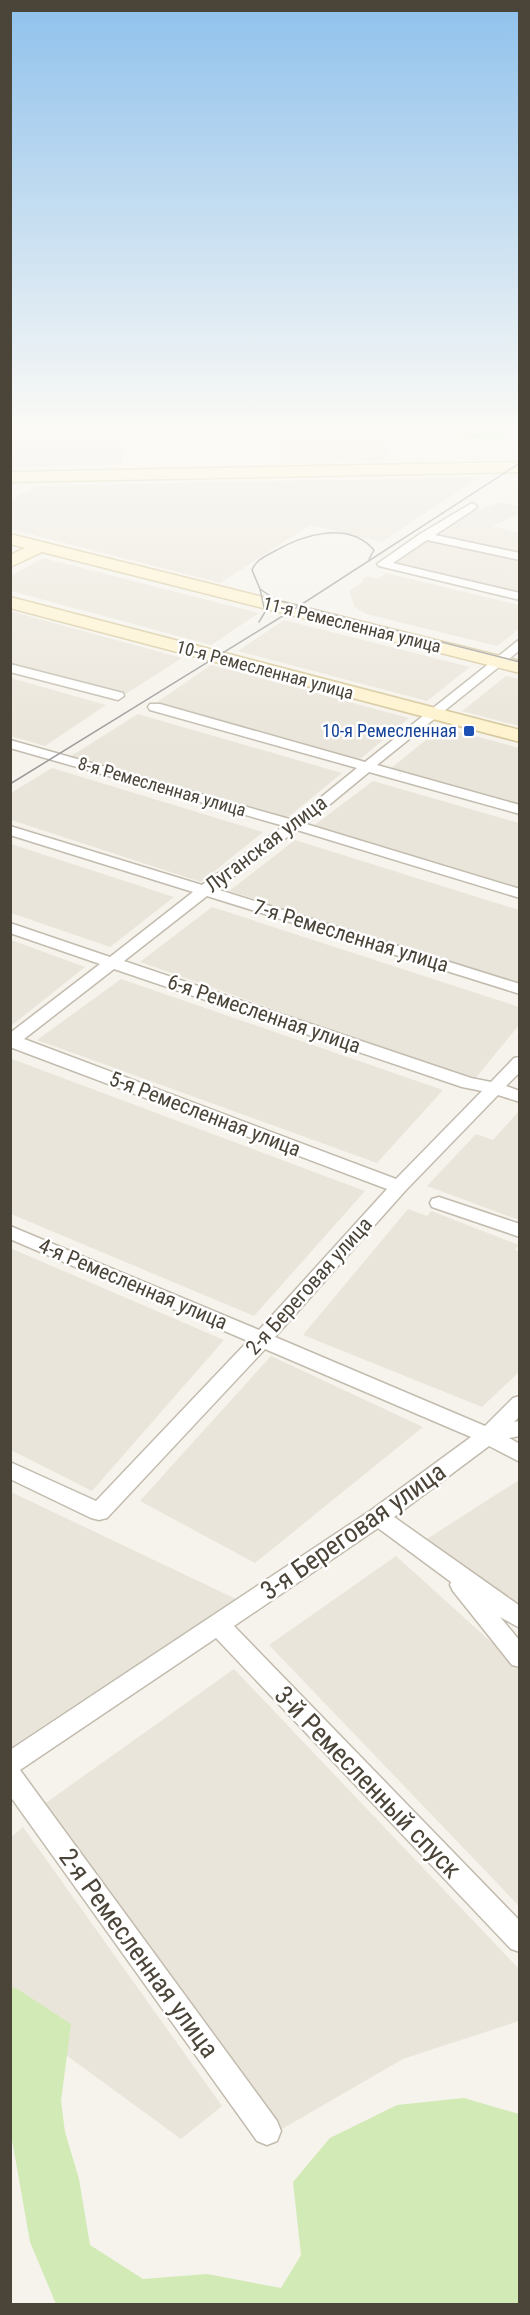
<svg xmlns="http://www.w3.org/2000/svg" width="530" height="2315" viewBox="0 0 530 2315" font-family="'Roboto Condensed',sans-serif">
	<rect width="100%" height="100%" fill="#f6f3ec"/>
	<!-- residential -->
	<path fill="#eae5da" d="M480 477 382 542 310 525 220 583 11 529V499L39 486Z
		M501 502 519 506V514L492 526 519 533V555L433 536 464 514Z
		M428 539 519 559V595L391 564Z
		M43 558 259 613 211 645 11 591V576Z
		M386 573 519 605V629L497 646 366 614 354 606 349 591 364 581 361 580 366 576 378 579Z
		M10 611 182 658 124 695 11 664Z
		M284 620 470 667 427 701 238 651Z
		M211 665 409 718 358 761 156 703Z
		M506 676 519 679V726L462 711Z
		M10 678H11L106 705 45 746 11 736Z
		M138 714 342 773 287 818 71 756Z
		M442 727 519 748V806L390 769Z
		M52 768 263 832 201 882 11 820V793Z
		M373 781 519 823V890L312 827Z
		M295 840 519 910V983L229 891Z
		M11 844 174 897 110 947 11 913Z
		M212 907 519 1007V1025L474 1080 140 962Z
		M11 940 85 967 11 1026 10 940Z
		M121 979 443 1090 377 1163 37 1040Z
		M12 1059 365 1191 254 1316 11 1214Z
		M518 1112 519 1220 427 1186 476 1134 493 1140Z
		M408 1209 427 1216 431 1211 519 1245 515 1250 520 1252 519 1372 482 1407 303 1335Z
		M10 1248 224 1340 92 1491 11 1450Z
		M271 1356 423 1427 255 1563 140 1501Z
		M519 1480V1613L422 1542Z
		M11 1492 236 1599 11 1747H10Z
		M396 1556 519 1667V1906L269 1645Z
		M234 1669 519 1969V2021L403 2059 275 2133 40 1807Z
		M23 1827 222 2106 181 2139 11 2015V1837Z"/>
	<!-- industrial -->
	<path fill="#e6e2dd" d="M10 424H112V437H121L122 464 11 467Z"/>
	<!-- education -->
	<path fill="#efe8d6" d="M381 431 389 460 281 462 277 433Z"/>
	<!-- green -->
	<path fill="#d2eab5" d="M444 424H519L520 427 499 439 467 438 449 432Z
		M11 1987 16 1988 71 2024 61 2101 65 2132 79 2179 90 2245 143 2279 207 2274 281 2288 301 2255 293 2182 330 2138 397 2105 464 2098 519 2114V2304H56L30 2242 11 2134Z"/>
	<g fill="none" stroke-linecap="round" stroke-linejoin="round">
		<defs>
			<path id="minor" d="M472 503 477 506 476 508 435 535 520 553V560L427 540 393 563 520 593V600L379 566 377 564 420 534Z
				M520 639V650L377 765 520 805V814L369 772 306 824 520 889V898L297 830 216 889 520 984V994L207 896 124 961 471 1078 491 1082 514 1058 520 1057V1072L506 1086 520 1091V1102L498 1095 405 1191 275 1337 485 1426 513 1398 520 1396V1416L514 1422 520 1421V1436L509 1438 520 1444V1462L489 1446 394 1517 520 1606V1628L500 1617 520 1641V1667L512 1665 453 1591 450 1585 451 1582 378 1528 234 1626 520 1921V1952L511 1949 216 1638 20 1770 277 2121 281 2131 277 2141 267 2145 257 2141 10 1796V1750L370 1511 471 1437 265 1349 107 1518 99 1520 91 1518 10 1479V1462L96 1501 248 1341 10 1239V1226L259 1330 387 1189 10 1047V1033L100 964 10 933V923L110 957 193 892 10 835V826L202 885 284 826 10 748V740L293 820 357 768 150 710 148 707 150 704H160L365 762ZM114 969 462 1087 482 1091 396 1179 24 1039Z
				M10 664 123 693 124 696 118 700 10 672Z
				M439 1197 520 1224V1237L432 1207 430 1203 432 1199Z"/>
			<path id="secondary" d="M520 462V472L10 482V472Z
				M10 534 520 661V673L42 552 10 567V555L25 548 10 544Z
				M10 597 520 730V742L10 608Z"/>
		</defs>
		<!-- minor casing -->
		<use href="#minor" stroke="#c2bbae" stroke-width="3"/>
		<!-- secondary casing -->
		<use href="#secondary" stroke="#d6c79b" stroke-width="3"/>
		<!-- minor -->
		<use href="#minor" fill="#fff" fill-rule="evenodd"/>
		<!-- secondary -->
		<use href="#secondary" fill="#fff3cd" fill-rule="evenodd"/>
		<!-- tram -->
		<path stroke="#9a9a9a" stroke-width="1.5" d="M369 559 374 550C348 520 302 535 273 552 264 557 256 560 252 570L260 589 276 600 520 662
			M259 622 265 612 260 589
			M10 784 299 606 520 463"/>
	</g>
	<!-- sky -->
	<linearGradient id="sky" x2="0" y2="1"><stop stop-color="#8fc1ec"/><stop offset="0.57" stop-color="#fbfaf6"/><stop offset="1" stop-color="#fbfaf6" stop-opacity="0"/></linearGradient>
	<rect width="530" height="748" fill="url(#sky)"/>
	<!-- markers -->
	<rect fill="#1a4fb4" stroke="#fff" stroke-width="2" x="463" y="725" width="12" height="12" rx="3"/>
	<g text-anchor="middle" stroke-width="5" stroke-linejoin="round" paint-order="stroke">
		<!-- far-street labels -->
		<g font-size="18" fill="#4b4439" stroke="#fff">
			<text transform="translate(352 625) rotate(14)" y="6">11-я Ремесленная улица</text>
			<text transform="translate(265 670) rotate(15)" y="6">10-я Ремесленная улица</text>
			<text transform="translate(162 787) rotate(16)" y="6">8-я Ремесленная улица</text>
		</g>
		<!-- far-transit labels -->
		<g font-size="18" fill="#164399" stroke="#fff" text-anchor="end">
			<text x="457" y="737">10-я Ремесленная</text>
		</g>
		<!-- street labels -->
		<g font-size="21" fill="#4b4439" stroke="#fff">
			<text transform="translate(266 844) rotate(-37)" y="7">Луганская улица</text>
			<text transform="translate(351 936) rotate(17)" y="7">7-я Ремесленная улица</text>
			<text transform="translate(264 1014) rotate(19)" y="7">6-я Ремесленная улица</text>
			<text transform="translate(205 1114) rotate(21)" y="7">5-я Ремесленная улица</text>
			<text transform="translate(133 1284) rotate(23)" y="7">4-я Ремесленная улица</text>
			<text transform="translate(309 1286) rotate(-48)" y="7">2-я Береговая улица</text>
		</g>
		<!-- near-street labels -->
		<g font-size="26" fill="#4b4439" stroke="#fff">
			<text transform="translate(353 1531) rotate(-35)" y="9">3-я Береговая улица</text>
			<text transform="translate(368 1782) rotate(46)" y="9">3-й Ремесленный спуск</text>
			<text transform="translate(139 1953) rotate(54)" y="9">2-я Ремесленная улица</text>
		</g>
	</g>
	<!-- border -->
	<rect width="530" height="2315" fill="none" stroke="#4b4439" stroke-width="24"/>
</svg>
